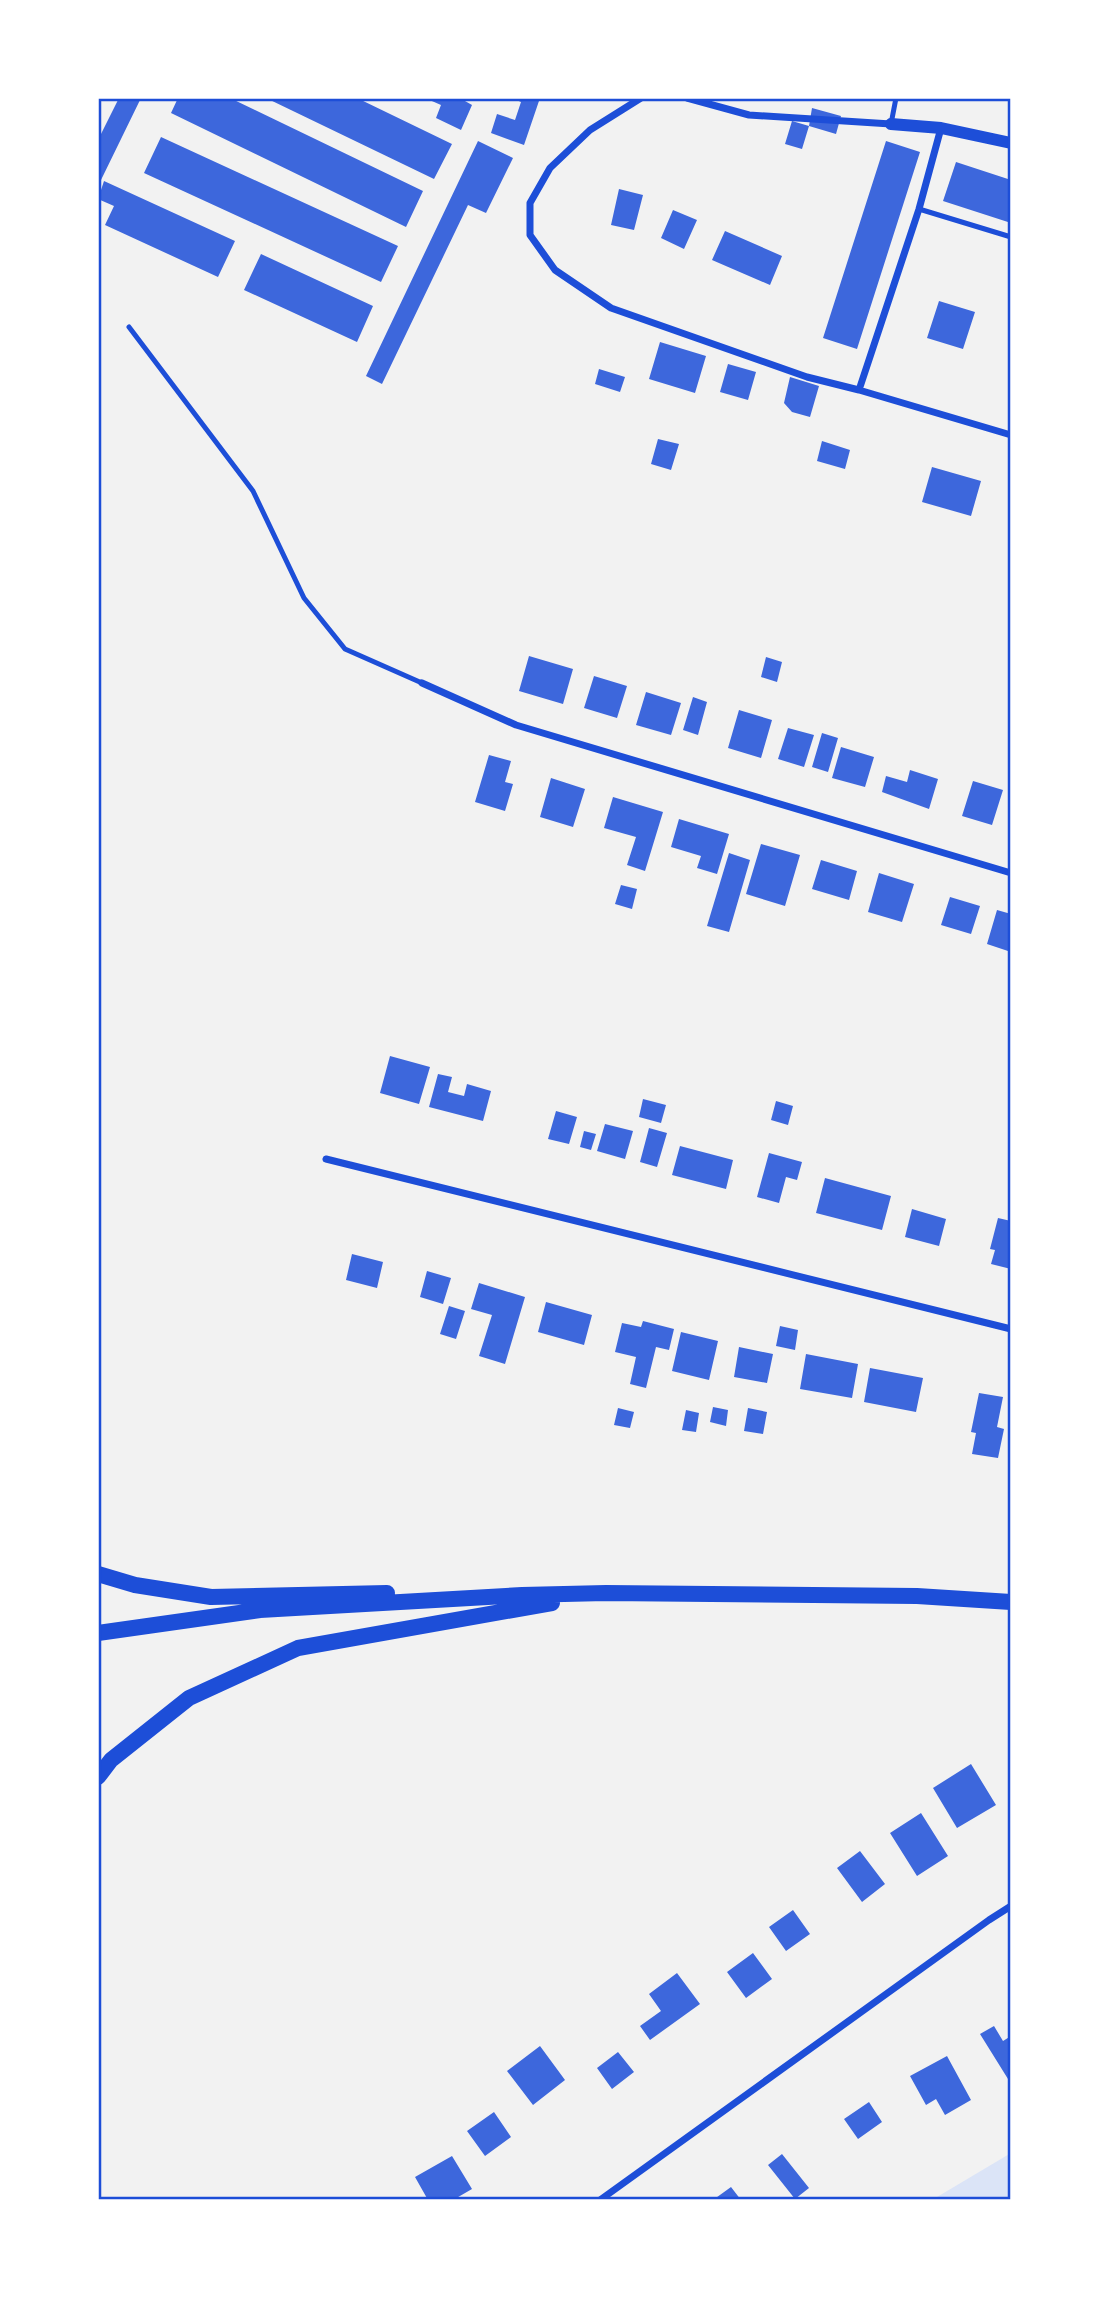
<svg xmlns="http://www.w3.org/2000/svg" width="1109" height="2298" viewBox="0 0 1109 2298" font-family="'Open Sans',sans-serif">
	<rect width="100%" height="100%" fill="#f2f2f2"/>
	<!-- green -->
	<path fill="#dbe4f7" d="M1011 2153V2200H932Z"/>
	<!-- building -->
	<path fill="#3d67dc" d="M119 98H141L101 180 98 178V140Z
		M178 98H230L423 191 406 227 171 113Z
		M266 98H357L452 144 434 179Z
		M425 98H466L465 101 472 105 461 130 436 118 441 105Z
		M512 98H540L524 145 491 133 497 114 515 120 521 102Z
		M812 108 841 116 836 134 809 126 802 149 785 144 792 121 809 126Z
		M161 137 398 246 381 282 144 173Z
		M478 141 513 158 486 213 468 205 382 384 366 376Z
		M886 141 920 152 857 349 823 338Z
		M956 162 1011 180V223L943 201Z
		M104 181 235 241 218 277 105 225 114 206 98 199Z
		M619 189 643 195 634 230 611 225Z
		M673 210 697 220 684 249 661 238Z
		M725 231 782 256 770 285 712 260Z
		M261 254 373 306 357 342 244 290Z
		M939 301 975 312 963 349 927 338Z
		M660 342 706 356 695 393 649 379Z
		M728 364 756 372 748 400 720 392Z
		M599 369 625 377 620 392 595 384Z
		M790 377 819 386 810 417 792 412 784 403Z
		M658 439 679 444 671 470 651 464Z
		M822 441 850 450 845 469 817 461Z
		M932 467 981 481 971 516 922 502Z
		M529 656 573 669 563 704 519 691Z
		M766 657 782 662 777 682 761 677Z
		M594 676 627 686 617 718 584 708Z
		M646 692 681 703 671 735 636 725Z
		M693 697 707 702 698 735 683 730Z
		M739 710 772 720 761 758 728 748Z
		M788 728 814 735 804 767 778 759Z
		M822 733 838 738 828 772 812 767Z
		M841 747 874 757 865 787 832 778Z
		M489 755 511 761 505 782 513 784 505 811 475 802Z
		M910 770 938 779 929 809 882 792 886 776 907 782Z
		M551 778 585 789 573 827 540 817Z
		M973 781 1003 790 992 825 962 816Z
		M613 797 663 812 645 871 627 865 636 837 604 828Z
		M679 819 729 834 717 874 697 868 701 856 671 847Z
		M761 844 800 855 785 906 746 894Z
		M729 853 750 860 729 932 707 926Z
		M821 860 857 871 849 900 812 889Z
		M879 873 914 884 902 922 868 912Z
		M621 885 637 889 632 909 615 904Z
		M950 897 980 906 971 934 941 925Z
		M997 910 1011 914V952L987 944Z
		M390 1056 430 1067 419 1104 380 1093Z
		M438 1074 452 1077 448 1092 464 1096 467 1084 491 1091 483 1121 429 1107Z
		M643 1099 666 1105 661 1123 639 1117Z
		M776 1101 793 1106 788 1125 771 1120Z
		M556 1111 577 1117 569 1144 548 1139Z
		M605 1124 633 1131 625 1159 597 1151Z
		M649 1128 667 1133 657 1167 640 1162Z
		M584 1131 596 1134 591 1150 580 1147Z
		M680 1146 733 1160 726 1189 672 1175Z
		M769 1153 802 1162 797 1180 786 1177 779 1203 757 1197Z
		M825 1178 891 1196 882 1230 816 1213Z
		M912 1209 946 1219 939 1246 905 1237Z
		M998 1218 1011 1221V1269L991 1264 995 1250 990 1249Z
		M352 1254 383 1262 377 1288 346 1280Z
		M427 1271 451 1278 443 1304 420 1297Z
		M479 1283 525 1297 505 1364 479 1356 492 1315 471 1309Z
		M546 1302 592 1315 584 1345 538 1332Z
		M449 1306 465 1311 456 1339 440 1334Z
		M643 1321 674 1329 669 1350 656 1347 646 1388 630 1384 636 1357 615 1352 622 1323 641 1327Z
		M780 1326 798 1330 795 1350 776 1346Z
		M681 1332 718 1341 709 1380 672 1371Z
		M739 1347 773 1354 767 1383 734 1377Z
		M806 1354 858 1364 852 1398 800 1389Z
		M870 1368 923 1378 916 1412 864 1402Z
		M979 1393 1003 1397 997 1427 1004 1429 998 1458 972 1454 976 1433 971 1432Z
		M713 1407 728 1410 726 1426 710 1422Z
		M618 1408 634 1412 630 1428 614 1425Z
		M748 1408 767 1412 763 1434 744 1431Z
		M686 1410 699 1413 696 1432 682 1430Z
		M971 1764 996 1805 957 1828 933 1788Z
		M921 1813 948 1856 917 1876 890 1833Z
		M860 1851 885 1884 862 1902 837 1868Z
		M793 1910 810 1934 786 1951 769 1927Z
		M753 1953 772 1979 746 1998 727 1972Z
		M677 1973 700 2004 650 2040 640 2026 661 2011 649 1994Z
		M994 2026 1003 2041 1011 2036V2077L1008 2079 980 2034Z
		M540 2046 565 2080 533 2105 507 2071Z
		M618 2052 634 2072 612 2089 597 2068Z
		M947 2056 971 2100 945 2115 936 2099 926 2105 910 2076Z
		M869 2102 882 2122 858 2139 844 2119Z
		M494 2112 511 2137 485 2156 467 2131Z
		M782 2154 809 2188 795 2199 768 2165Z
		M452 2156 472 2189 453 2200H428L415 2177Z
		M731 2187 741 2200H713Z"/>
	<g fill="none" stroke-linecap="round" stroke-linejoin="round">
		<!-- service -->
		<path stroke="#1d4ed8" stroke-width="5" d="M891 124 896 98
			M919 209 1011 237
			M129 327 253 491 304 598 345 649 422 683"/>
		<!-- minor -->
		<path stroke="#1d4ed8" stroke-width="7" d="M641 98 590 130 550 168 530 203V235L555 270 611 308 807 377 859 390 1011 435
			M687 98 749 115 891 124
			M859 390 919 209 941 128
			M422 683 516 725 1011 873
			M326 1159 1011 1329
			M600 2200 989 1920 1011 1906"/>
		<!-- tertiary -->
		<path stroke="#1d4ed8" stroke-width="12" d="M891 124 941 128 1011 143"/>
		<!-- primary -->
		<path stroke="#1d4ed8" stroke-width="16" d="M98 1574 135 1585 211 1597 387 1593
			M98 1633 260 1610 522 1595 606 1593 917 1596 1011 1602
			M98 1777 111 1760 189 1698 298 1648 552 1603"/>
	</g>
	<!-- border -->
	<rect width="1109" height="2298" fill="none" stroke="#ffffff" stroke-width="200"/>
	<rect x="100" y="100" width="909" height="2098" fill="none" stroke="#1d4ed8" stroke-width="2.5"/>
</svg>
